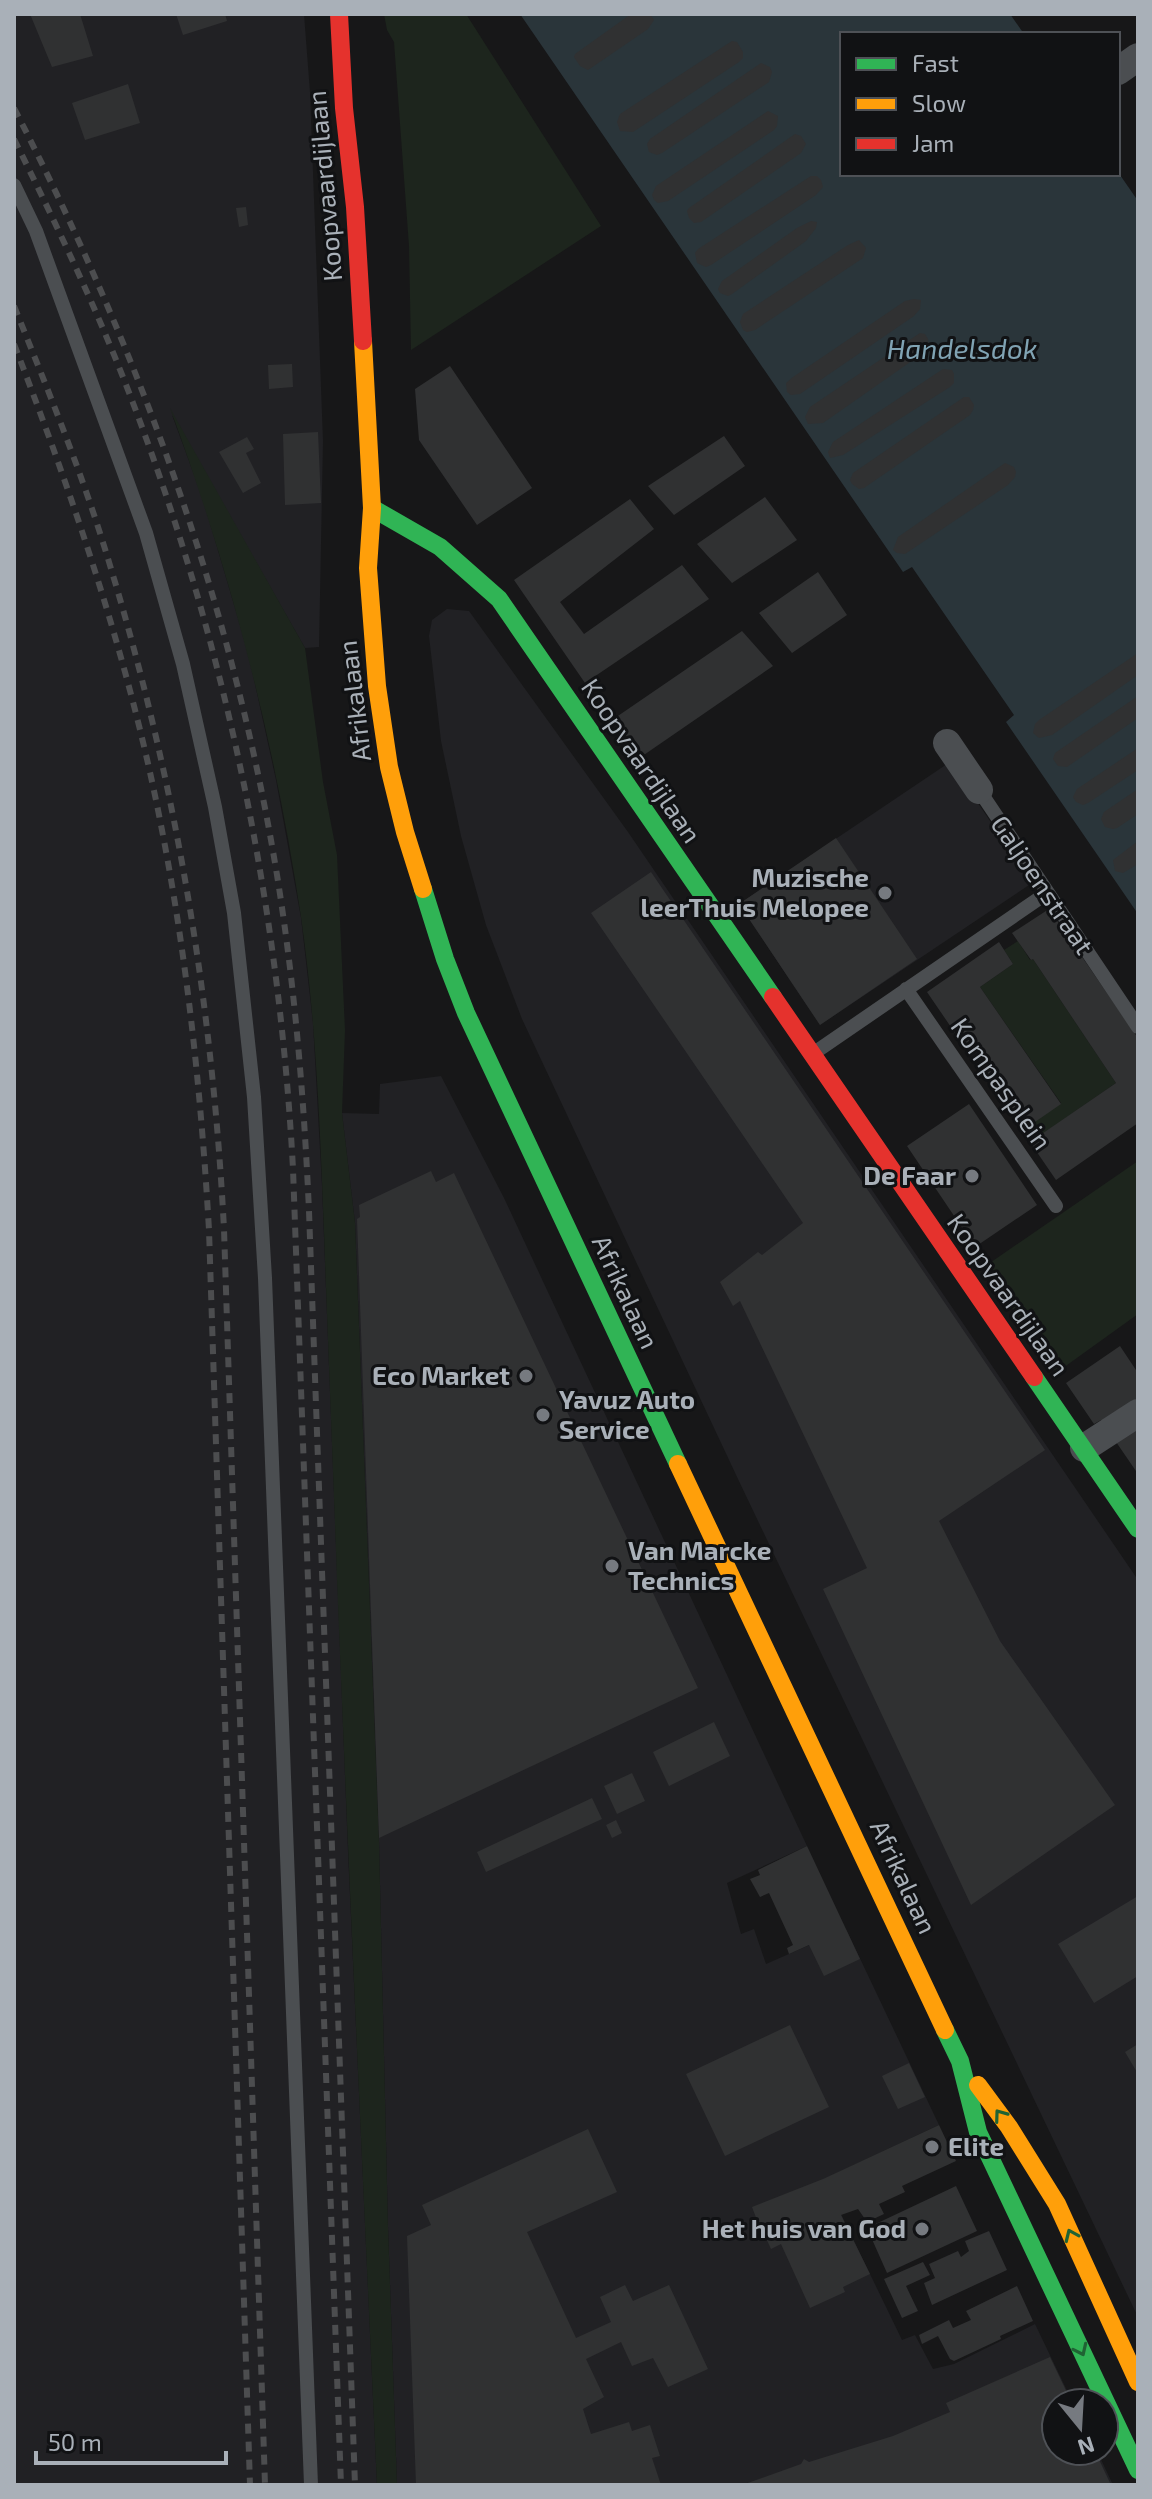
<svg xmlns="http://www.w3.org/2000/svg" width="1152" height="2499" viewBox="0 0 1152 2499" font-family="'Exo 2',sans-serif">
	<rect width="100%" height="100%" fill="#171718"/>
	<!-- built -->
	<path fill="#212124" d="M14 14H304L310 92 323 441 319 647 305 648 172 415 202 496 248 652 276 780 301 918 313 1023 322 1186 348 1852 377 2485H14Z
		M447 609 469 611 628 832 1138 1580V2317L738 1479 522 1019 486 925 461 836 441 741 429 636 432 620Z
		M950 762 1032 883 820 1025 739 904Z
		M441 1076 504 1198 807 1846 727 1883 741 1934 754 1929 766 1964 846 1929 939 2125 824 2179 902 2340 915 2335 933 2369 954 2364 1035 2324 1073 2403H1056V2451H1097L1113 2485H397L388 2227 379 1842 355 1223 342 1113 379 1114 380 1084Z"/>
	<!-- green -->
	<path fill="#1d251d" d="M384 14H466L601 226 411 350 409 246 394 42 387 30Z
		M170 408 305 648 323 782 337 855 345 1030 342 1113 355 1223 379 1842 388 2227 397 2485H377C363 2183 349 1882 337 1580 333 1464 328 1348 324 1232 320 1127 316 1021 301 917 275 743 231 573 170 408Z
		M1018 941 1030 960 1033 959 1116 1083 1041 1135 1033 1123 1061 1103 980 987 1013 964 1004 950Z
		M1138 1161V1314L1056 1373 984 1267Z"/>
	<!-- water -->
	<path fill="#2a353a" d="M520 14H1010L1024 34H842V174H1118V172L1138 201V914L1006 722 1014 715 912 567 903 572Z"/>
	<!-- building -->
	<path fill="#303132" d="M30 14H80L93 56 52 67Z
		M176 14H225L227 21 183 35Z
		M631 14H650L654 20 648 29 591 68 588 70 580 66 574 57 575 54Z
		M732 41 737 42 743 52V58L739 62 633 132 620 131 617 122 620 114Z
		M761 63 770 67 772 72 769 82 662 153 657 155 649 152 647 144 650 139Z
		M128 84 140 123 85 140 72 103Z
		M768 111 778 116 777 126 774 130 668 201 658 203 654 200 652 195 656 186Z
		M795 134 801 136 806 144 801 153 701 222 694 223 689 218 687 211 689 208Z
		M811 176H817L821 180 823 187 816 195 711 265 706 267 697 263 695 253 698 249Z
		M246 207 248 225 239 227 236 208Z
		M811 221 817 222 816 228 806 241 732 294 728 296 720 293 718 289 722 281 797 228Z
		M859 240 866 248 863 258 755 330 747 332 743 330 740 322 743 314 848 245Z
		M914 299 921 300 920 309 914 316 800 394 791 395 787 392 786 383 793 377 905 301Z
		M920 333 925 334 928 339 929 345 926 351 823 423 808 424 805 417 810 407Z
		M292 364 293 387 269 389 268 365Z
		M450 366 532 488 477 525 419 440 415 389Z
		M943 369 952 370 954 374V383L950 387 843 455 830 458 828 452 833 442Z
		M964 397H969L974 405 973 410 970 415 864 488 859 489 852 484 850 480 853 473Z
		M318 432 321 503 285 505 283 434Z
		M724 436 745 466 674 515 648 486Z
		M247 437 254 449 246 453 261 483 243 493 219 452Z
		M1005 463 1014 467 1016 472 1015 477 1008 485 905 554 897 553 893 550 898 537Z
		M765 497 797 540 732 583 697 544Z
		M630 499 654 529 560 602 584 634 682 565 709 599 585 683 514 580Z
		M818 572 847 615 792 653 759 613Z
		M742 631 773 666 638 759 612 720Z
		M1138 653V675L1052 735 1039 738 1033 733 1035 724 1039 720Z
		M1138 696V718L1067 767 1058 766 1053 759 1055 753Z
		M1138 748V770L1088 803 1083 805 1076 802 1073 797 1077 789Z
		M1138 789V814L1117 828 1113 829 1105 827 1101 819 1104 812Z
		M836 838 917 959 820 1025 739 904Z
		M1138 841V864L1123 873 1115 871 1113 860Z
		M651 872 1045 1450 939 1521 1000 1641 1115 1805 971 1905 823 1589 867 1568 740 1301 733 1306 720 1282 758 1252 762 1255 803 1223 591 913Z
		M1049 909 1138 1038V1123L1056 1180 1030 1142 1116 1083 1033 959 1031 960 1012 933Z
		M999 942 1013 964 980 987 1061 1104 1022 1131 927 992Z
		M969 1104 1037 1205 975 1247 907 1146Z
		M431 1171 436 1182 454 1173 698 1688 379 1838 357 1219 360 1217 359 1205Z
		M1120 1346 1138 1373V1474L1101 1420 1094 1424 1066 1383Z
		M714 1722 730 1756 669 1786 653 1752Z
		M632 1773 645 1801 617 1814 604 1786Z
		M592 1798 602 1819 486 1872 477 1852Z
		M616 1820 622 1833 612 1838 606 1825Z
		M807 1846 860 1959 824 1976 809 1945 789 1954 787 1948 793 1945 769 1893 760 1897 750 1879 760 1875 758 1870Z
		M1138 1896V1976L1094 2003 1058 1944Z
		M790 2025 829 2107 725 2156 686 2074Z
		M1138 2044V2074L1125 2052Z
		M909 2063 925 2097 898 2109 882 2076Z
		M939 2125 956 2161 902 2186 905 2192 879 2204 884 2214 867 2222 858 2209 841 2215 870 2274 843 2287 845 2292 810 2308 781 2244 771 2249 765 2236 759 2239 756 2230 760 2228 752 2207 823 2179Z
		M588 2129 617 2192 527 2232 576 2338 611 2322 600 2297 625 2285 633 2301 669 2285 708 2369 668 2387 653 2358 632 2366 621 2342 586 2359 604 2397 583 2409 591 2434 629 2422 632 2431 650 2425 660 2456 652 2458 661 2485H416L407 2236 431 2225 422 2205Z
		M956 2186 977 2231 887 2273 867 2228Z
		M989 2231 1007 2270 932 2305 924 2283 935 2278 929 2264 958 2251 961 2257 969 2251 965 2241Z
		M923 2262 930 2275 906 2286 918 2311 902 2318 884 2279Z
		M1017 2286 1033 2321 1000 2336 1001 2339 954 2361 950 2359 938 2336 922 2344 919 2335 949 2320 953 2328 971 2320 966 2311Z
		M1050 2357 1072 2403H1056V2451H1095L1111 2485H742L801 2464 804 2459 809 2462 893 2436 950 2412 946 2403Z"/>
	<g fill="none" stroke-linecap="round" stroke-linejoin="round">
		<!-- lane -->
		<path stroke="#4b4e51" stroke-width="14" d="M14 185 36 231 146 533 183 664 215 807 234 913 254 1097 265 1278 311 2485
			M979 790 1138 1027
			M906 989 1056 1206
			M814 1053 1047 893"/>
		<!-- street -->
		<path stroke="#4b4e51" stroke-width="28" d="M1118 71 1138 57
			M947 743 979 790
			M1084 1448 1138 1413"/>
		<!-- fast -->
		<path stroke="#30b455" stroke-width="18" d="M372 508 440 547 499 599 773 997
			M423 889 445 959 466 1013 678 1464
			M1034 1377 1138 1529
			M945 2030 960 2061 978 2132 1138 2470"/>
		<!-- slow -->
		<path stroke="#ff9f0a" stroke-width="18" d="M363 341 372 508 368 568 377 686 389 767 405 832 423 889
			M678 1464 945 2030
			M978 2085 1009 2127 1057 2204 1138 2382"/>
		<!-- jam -->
		<path stroke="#e5322d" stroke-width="18" d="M339 14 344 108 355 207 363 341
			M773 997 1034 1377"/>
		<!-- rail -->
		<path stroke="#4c4d4f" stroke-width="6" stroke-dasharray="10 8" stroke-linecap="butt" d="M14 108C139 351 233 606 277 875 295 987 304 1099 309 1211L355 2485
			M14 139C57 226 99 313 133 403 227 650 279 906 293 1169L341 2485
			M14 306C48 390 83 475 109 562 176 782 212 999 224 1229L265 2485
			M14 344C74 499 128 657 160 820 187 956 201 1092 209 1230L250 2485"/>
	</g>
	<!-- one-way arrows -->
	<defs><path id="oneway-chevron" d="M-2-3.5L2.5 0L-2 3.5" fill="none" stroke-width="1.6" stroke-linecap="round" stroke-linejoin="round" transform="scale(2)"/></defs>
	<g stroke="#206334">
		<use href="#oneway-chevron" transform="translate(1000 2115) rotate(-126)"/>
		<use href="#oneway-chevron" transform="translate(1071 2235) rotate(-114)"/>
		<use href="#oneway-chevron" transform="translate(1081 2350) rotate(65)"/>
	</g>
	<!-- markers -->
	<g fill="#767a80" stroke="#111214" stroke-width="3">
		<circle cx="885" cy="893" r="8"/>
		<circle cx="972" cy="1176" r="8"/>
		<circle cx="526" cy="1376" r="8"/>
		<circle cx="543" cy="1415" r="8"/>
		<circle cx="612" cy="1566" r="8"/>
		<circle cx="932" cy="2147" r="8"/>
		<circle cx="922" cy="2229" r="8"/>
	</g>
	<g text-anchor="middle" stroke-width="6" stroke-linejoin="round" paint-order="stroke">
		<!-- street labels -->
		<g font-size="26" fill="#a9b0b8" stroke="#111214">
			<text transform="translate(325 186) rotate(-95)" y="9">Koopvaardijlaan</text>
			<text transform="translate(355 701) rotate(-97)" y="9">Afrikalaan</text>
			<text transform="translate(641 761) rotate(56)" y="9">Koopvaardijlaan</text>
			<text transform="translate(1042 885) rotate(56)" y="9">Galjoenstraat</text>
			<text transform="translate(1001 1084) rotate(55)" y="9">Kompasplein</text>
			<text transform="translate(625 1292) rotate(65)" y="9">Afrikalaan</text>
			<text transform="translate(1008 1295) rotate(55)" y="9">Koopvaardijlaan</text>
			<text transform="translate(903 1877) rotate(65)" y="9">Afrikalaan</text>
		</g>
		<!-- poi labels -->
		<g font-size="26" font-weight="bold" fill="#a9b0b8" stroke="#111214" text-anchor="end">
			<text x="869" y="887">Muzische<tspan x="869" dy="30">leerThuis Melopee</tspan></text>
			<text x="956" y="1185">De Faar</text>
			<text x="510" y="1385">Eco Market</text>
			<text x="559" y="1409" text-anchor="start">Yavuz Auto<tspan x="559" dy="30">Service</tspan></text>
			<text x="628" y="1560" text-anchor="start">Van Marcke<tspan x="628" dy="30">Technics</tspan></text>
			<text x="948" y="2156" text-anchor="start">Elite</text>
			<text x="906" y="2238">Het huis van God</text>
		</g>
		<!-- water labels -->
		<g font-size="28" font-style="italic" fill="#80a3b3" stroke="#111214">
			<text x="962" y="359">Handelsdok</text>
		</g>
	</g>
	<!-- border -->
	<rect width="1152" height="2499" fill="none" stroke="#a9b0b8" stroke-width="32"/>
	<!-- legend -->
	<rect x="840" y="32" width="280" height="144" fill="#111214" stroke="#4e5156" stroke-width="2"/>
	<rect x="856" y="58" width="40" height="12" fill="#30b455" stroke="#4e5156" stroke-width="2"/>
	<text x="912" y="72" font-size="24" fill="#a9b0b8">Fast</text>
	<rect x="856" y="98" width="40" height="12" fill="#ff9f0a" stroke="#4e5156" stroke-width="2"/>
	<text x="912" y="112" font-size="24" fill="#a9b0b8">Slow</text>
	<rect x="856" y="138" width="40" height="12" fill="#e5322d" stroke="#4e5156" stroke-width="2"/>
	<text x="912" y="152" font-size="24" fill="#a9b0b8">Jam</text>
	<!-- north arrow -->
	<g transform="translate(1080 2427) rotate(162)"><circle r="38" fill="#111214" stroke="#4e5156" stroke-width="2"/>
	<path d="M0-6L14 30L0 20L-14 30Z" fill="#767a80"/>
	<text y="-12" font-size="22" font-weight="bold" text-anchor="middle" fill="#a9b0b8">N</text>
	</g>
	<!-- scale -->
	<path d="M36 2451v12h190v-12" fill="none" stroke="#a9b0b8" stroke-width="4"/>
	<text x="48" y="2451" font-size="24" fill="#a9b0b8" stroke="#111214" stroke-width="6" paint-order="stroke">50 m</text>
</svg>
